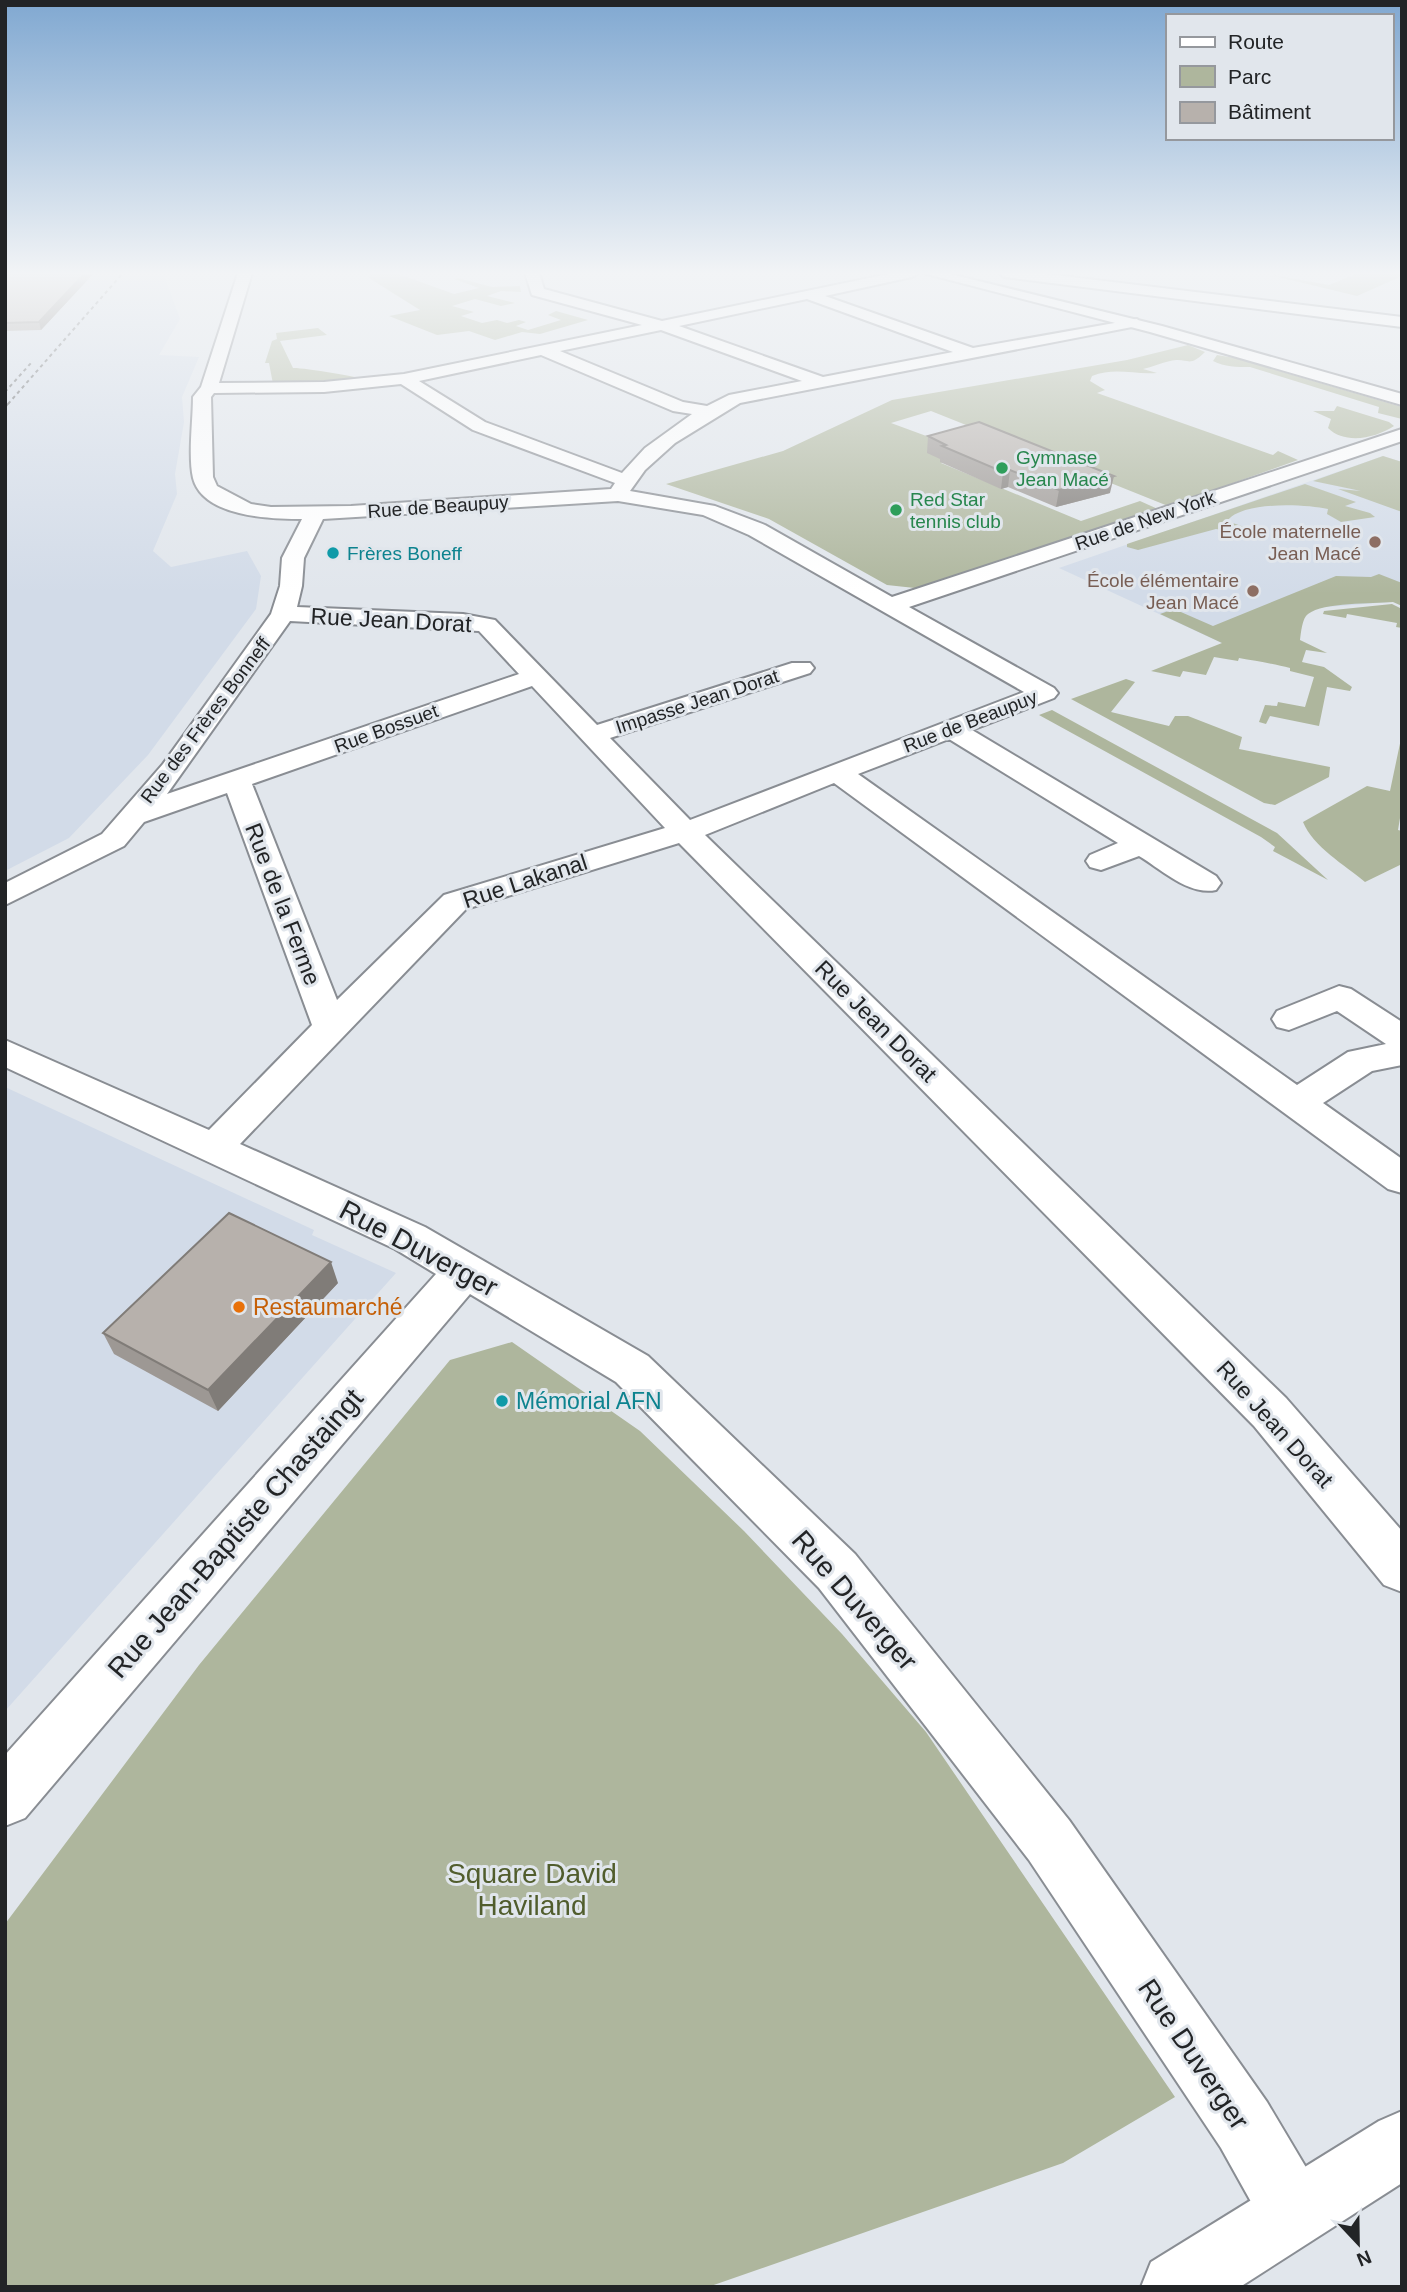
<svg xmlns="http://www.w3.org/2000/svg" width="1407" height="2292" viewBox="0 0 1407 2292" font-family="Arial,sans-serif">
	<rect width="100%" height="100%" fill="#e1e6ec"/>
	<!-- built -->
	<path fill="#d2dbe8" d="M5 273H163L180 319 159 355 199 357 182 397 184 422 175 474 177 494 153 551 171 567 247 551 261 576 256 609 148 755 69 838 5 871Z
		M1383 456 1402 462V601L1326 607 1319 605 1222 643 1059 568Z
		M5 1087 314 1230 312 1235 396 1273 5 1711Z"/>
	<!-- green -->
	<path fill="#aeb69d" d="M371 273H396L454 294 479 288 454 279 458 278 492 287 520 286 521 292 501 291 487 296 515 303 501 306 475 299 452 306 474 312 461 316 482 323 497 320 507 323 519 320 526 322 516 326 528 330 561 320 548 315 556 311 588 320 540 334 522 332 495 340 469 331 437 335 389 316 420 310 369 278Z
		M1262 273 1329 285 1358 273H1402V276L1357 296Z
		M318 328 327 335 280 341 293 368C299 367 362 377 366 380L273 384 269 363H265L272 341 277 339 276 333Z
		M1188 345 1205 352C1188 369 1189 357 1170 361 1161 363 1152 367 1143 369L1157 373C1134 375 1115 367 1092 376L1090 381 1105 390 1097 393 1273 455 1278 451 1298 460 1168 506 931 411 891 423 929 437 947 460 941 463 1081 521 1140 501 1160 510 924 589 887 585 769 519 666 484 783 451 892 400 1127 360Z
		M1217 355 1235 358 1402 407V419L1378 413 1379 407 1250 367C1236 367 1225 367 1213 361Z
		M1337 406 1389 422 1394 426C1376 438 1345 445 1328 428L1331 419 1313 411H1334Z
		M1383 456 1402 462V512L1338 489 1361 491 1313 481Z
		M1305 484 1356 502 1345 506 1370 513 1375 517 1341 522 1327 514 1328 509C1304 504 1242 501 1227 521L1250 529 1258 536 1216 529 1138 550 1127 547V544Z
		M1379 574 1402 583V606L1393 602C1372 604 1324 602 1308 614 1302 618 1301 633 1300 640L1327 653 1306 650 1302 662 1324 667 1352 687 1350 691 1327 687 1319 726 1270 716 1266 724 1259 722 1265 705 1277 706 1278 702 1305 707 1314 677 1290 671V668C1275 664 1256 661 1239 658L1238 661 1214 657 1206 675 1183 671 1180 677 1151 671 1222 643 1160 614 1174 609 1213 626 1336 576 1371 577Z
		M1392 604 1402 609V628L1396 627 1397 623 1347 614 1346 618 1323 614 1324 611Z
		M1126 679 1135 682 1111 712 1169 726 1175 716H1188L1242 737 1239 749 1330 767 1329 777 1275 805 1264 803 1071 699Z
		M1052 710 1277 833 1328 880 1273 851 1275 847 1261 837 1039 715Z
		M1402 734V806L1398 830 1402 831V864L1365 882C1345 865 1313 847 1303 822L1367 786 1390 791Z
		M512 1342 640 1431 744 1531 842 1634 926 1732 1175 2097 1063 2163 708 2287H5V1924L199 1665 450 1360Z"/>
	<g fill="none" stroke-linecap="round" stroke-linejoin="round">
		<defs>
			<path id="minor" d="M238 273H252L219 383 324 382 404 374 642 325 532 295 525 273H539L544 289 662 321 893 273H919L912 277 825 296 973 348 1137 319 1140 322 1132 327 740 403 675 443 645 470 630 491 715 506 765 525 892 597 1402 429V441L909 607 1054 688 1058 693 1054 698 972 730 1216 876 1221 883 1216 890C1189 896 1161 869 1139 856L1101 870 1090 867 1086 861 1090 855 1118 843 949 739 858 774 1297 1085 1348 1052 1386 1044 1337 1011 1289 1030 1277 1027 1272 1019 1277 1011 1339 986 1351 989 1402 1022V1065L1372 1071 1323 1103 1402 1159V1193L1388 1189 834 783 705 835 1286 1398 1402 1531V1592L1384 1585 1254 1426 679 843 466 909 240 1144 425 1227 648 1356 855 1554 1069 1820 1267 2102 1317 2186 1327 2210 1317 2234 1293 2244 1269 2234 1221 2148 1029 1860 819 1588 616 1382 470 1294 25 1818 5 1826V1755L436 1274 395 1249 5 1067V1040L209 1130 312 1025 227 793 144 822 124 846 5 905V883L102 834 163 764 271 614 280 586 282 558 302 519C270 519 203 517 193 478 188 456 193 420 193 397L201 387ZM807 299 953 352 823 377 679 326ZM661 330 802 381 729 395 707 406 683 402 560 351ZM541 355 673 411 692 414 645 448 622 473 485 422 419 381ZM401 384 473 430 615 483 611 489 351 506 271 507 251 504 217 486 213 477 211 397 214 393 324 392ZM618 501 703 515 749 535 1024 692 690 820 610 738 810 673 814 668 810 663H792L597 725 495 620 463 614 297 607 302 586 304 558 323 519ZM290 621 479 631 519 674 167 794ZM532 686 665 828 444 895 337 1000 252 784Z
				M998 273H1038L1402 317V327L1005 277Z"/>
			<path id="tertiary" d="M1402 2111V2183L1240 2287H1141L1151 2262 1379 2121Z"/>
			<path id="secondary" d="M923 273H946L1162 326 1402 394V405L1150 332Z"/>
		</defs>
		<!-- minor casing -->
		<use href="#minor" stroke="#898d93" stroke-width="4"/>
		<!-- tertiary casing -->
		<use href="#tertiary" stroke="#898d93" stroke-width="4"/>
		<!-- secondary casing -->
		<use href="#secondary" stroke="#898d93" stroke-width="4"/>
		<!-- minor -->
		<use href="#minor" fill="#fff" fill-rule="evenodd"/>
		<!-- tertiary -->
		<use href="#tertiary" fill="#fff" fill-rule="evenodd"/>
		<!-- secondary -->
		<use href="#secondary" fill="#fff" fill-rule="evenodd"/>
		<!-- rail-far1 -->
		<path stroke="#5f6265" stroke-width="2" stroke-dasharray="3.5 3.5" stroke-linecap="butt" d="M5 392 31 363
			M8 404 123 273"/>
		<!-- rail -->
		<path stroke="#5f6265" stroke-width="2.5" stroke-dasharray="4.5 4.5" stroke-linecap="butt" d="M5 407 9 402"/>
	</g>
	<!-- wall -->
	<path fill="#9d9894" d="M5 273H94L41 330 5 331Z
		M928 436 1110 493 1056 507 1008 487 1001 489 940 462V459L927 453Z
		M338 1283 218 1411 114 1354 103 1333Z"/>
	<!-- shaded-wall -->
	<path fill="#807c78" d="M85 273H94L41 330 39 322Z
		M1010 470 1008 487 1001 489 1003 472Z
		M1114 476 1110 493 1056 507 1059 490Z
		M331 1262 338 1283 218 1411 208 1390Z"/>
	<!-- building -->
	<path fill="#b7b1ac" stroke="#807c78" stroke-width="2" d="M5 273H85L39 322 5 323Z
		M979 422 1114 476 1059 490 1010 470 1003 472 942 446 946 445 928 436Z
		M229 1213 331 1262 208 1390 103 1333Z"/>
	<!-- sky -->
	<linearGradient id="sky" x2="0" y2="1"><stop stop-color="#80a8d1"/><stop offset="0.46" stop-color="#f2f4f6"/><stop offset="1" stop-color="#f2f4f6" stop-opacity="0"/></linearGradient>
	<rect width="1407" height="594" fill="url(#sky)"/>
	<!-- markers -->
	<g fill="#2e9e5b" stroke="#e1e6ec" stroke-width="2.5">
		<circle cx="1002" cy="468" r="7"/>
		<circle cx="896" cy="510" r="7"/>
	</g>
	<g fill="#8d6e63" stroke="#e1e6ec" stroke-width="2.5">
		<circle cx="1375" cy="542" r="7"/>
		<circle cx="1253" cy="591" r="7"/>
	</g>
	<g fill="#0f9aa8" stroke="#e1e6ec" stroke-width="2.5">
		<circle cx="333" cy="553" r="7"/>
		<circle cx="502" cy="1401" r="7"/>
	</g>
	<circle fill="#e8710a" stroke="#e1e6ec" stroke-width="2.5" cx="239" cy="1307" r="7"/>
	<g text-anchor="middle" stroke-width="6" stroke-linejoin="round" paint-order="stroke">
		<!-- far-leisure labels -->
		<g font-size="19" fill="#27864d" stroke="#e1e6ec" text-anchor="start">
			<text x="1016" y="464">Gymnase<tspan x="1016" dy="22">Jean Macé</tspan></text>
			<text x="910" y="506">Red Star<tspan x="910" dy="22">tennis club</tspan></text>
		</g>
		<!-- far-street labels -->
		<g font-size="19" fill="#222426" stroke="#e1e6ec">
			<text transform="translate(438 506) rotate(-4)" y="7">Rue de Beaupuy</text>
			<text transform="translate(1145 520) rotate(-19)" y="7">Rue de New York</text>
			<text transform="translate(697 701) rotate(-18)" y="7">Impasse Jean Dorat</text>
			<text transform="translate(205 720) rotate(-53)" y="7">Rue des Frères Bonneff</text>
			<text transform="translate(970 721) rotate(-21)" y="7">Rue de Beaupuy</text>
			<text transform="translate(386 728) rotate(-20)" y="7">Rue Bossuet</text>
		</g>
		<!-- far-education labels -->
		<g font-size="19" fill="#785e54" stroke="#e1e6ec" text-anchor="end">
			<text x="1361" y="538">École maternelle<tspan x="1361" dy="22">Jean Macé</tspan></text>
			<text x="1239" y="587">École élémentaire<tspan x="1239" dy="22">Jean Macé</tspan></text>
		</g>
		<!-- far-culture labels -->
		<g font-size="19" fill="#0d838f" stroke="#e1e6ec" text-anchor="start">
			<text x="347" y="560">Frères Boneff</text>
		</g>
		<!-- street labels -->
		<g font-size="23" fill="#222426" stroke="#e1e6ec">
			<text transform="translate(391 620) rotate(3)" y="8">Rue Jean Dorat</text>
			<text transform="translate(525 881) rotate(-18)" y="8">Rue Lakanal</text>
			<text transform="translate(283 904) rotate(69)" y="8">Rue de la Ferme</text>
			<text transform="translate(876 1021) rotate(45)" y="8">Rue Jean Dorat</text>
			<text transform="translate(1275 1424) rotate(48)" y="8">Rue Jean Dorat</text>
		</g>
		<!-- food labels -->
		<g font-size="23" fill="#c56008" stroke="#e1e6ec" text-anchor="start">
			<text x="253" y="1315">Restaumarché</text>
		</g>
		<!-- culture labels -->
		<g font-size="23" fill="#0d838f" stroke="#e1e6ec" text-anchor="start">
			<text x="516" y="1409">Mémorial AFN</text>
		</g>
		<!-- near-street labels -->
		<g font-size="28" fill="#222426" stroke="#e1e6ec">
			<text transform="translate(419 1248) rotate(28)" y="10">Rue Duverger</text>
			<text transform="translate(235 1533) rotate(-49)" y="10">Rue Jean-Baptiste Chastaingt</text>
			<text transform="translate(855 1600) rotate(49)" y="10">Rue Duverger</text>
			<text transform="translate(1194 2054) rotate(56)" y="10">Rue Duverger</text>
		</g>
		<!-- near-park labels -->
		<g font-size="28" fill="#515d2d" stroke="#e1e6ec">
			<text x="532" y="1883">Square David<tspan x="532" dy="32">Haviland</tspan></text>
		</g>
	</g>
	<!-- border -->
	<rect width="1407" height="2292" fill="none" stroke="#222426" stroke-width="14"/>
	<!-- legend -->
	<rect x="1166" y="14" width="228" height="126" fill="#e1e6ec" stroke="#95989d" stroke-width="2"/>
	<rect x="1180" y="37" width="35" height="10" fill="#ffffff" stroke="#95989d" stroke-width="2"/>
	<text x="1228" y="49" font-size="21" fill="#222426">Route</text>
	<rect x="1180" y="66" width="35" height="21" fill="#aeb69d" stroke="#95989d" stroke-width="2"/>
	<text x="1228" y="84" font-size="21" fill="#222426">Parc</text>
	<rect x="1180" y="102" width="35" height="21" fill="#b7b1ac" stroke="#95989d" stroke-width="2"/>
	<text x="1228" y="119" font-size="21" fill="#222426">Bâtiment</text>
	<!-- north arrow -->
	<g transform="translate(1358 2243) rotate(158)" stroke="#e1e6ec" stroke-width="5" paint-order="stroke">
	<path d="M0-5L12 26L0 18L-12 26Z" fill="#222426"/>
	<text y="-10" font-size="19" font-weight="bold" text-anchor="middle" fill="#222426">N</text>
	</g>
</svg>
